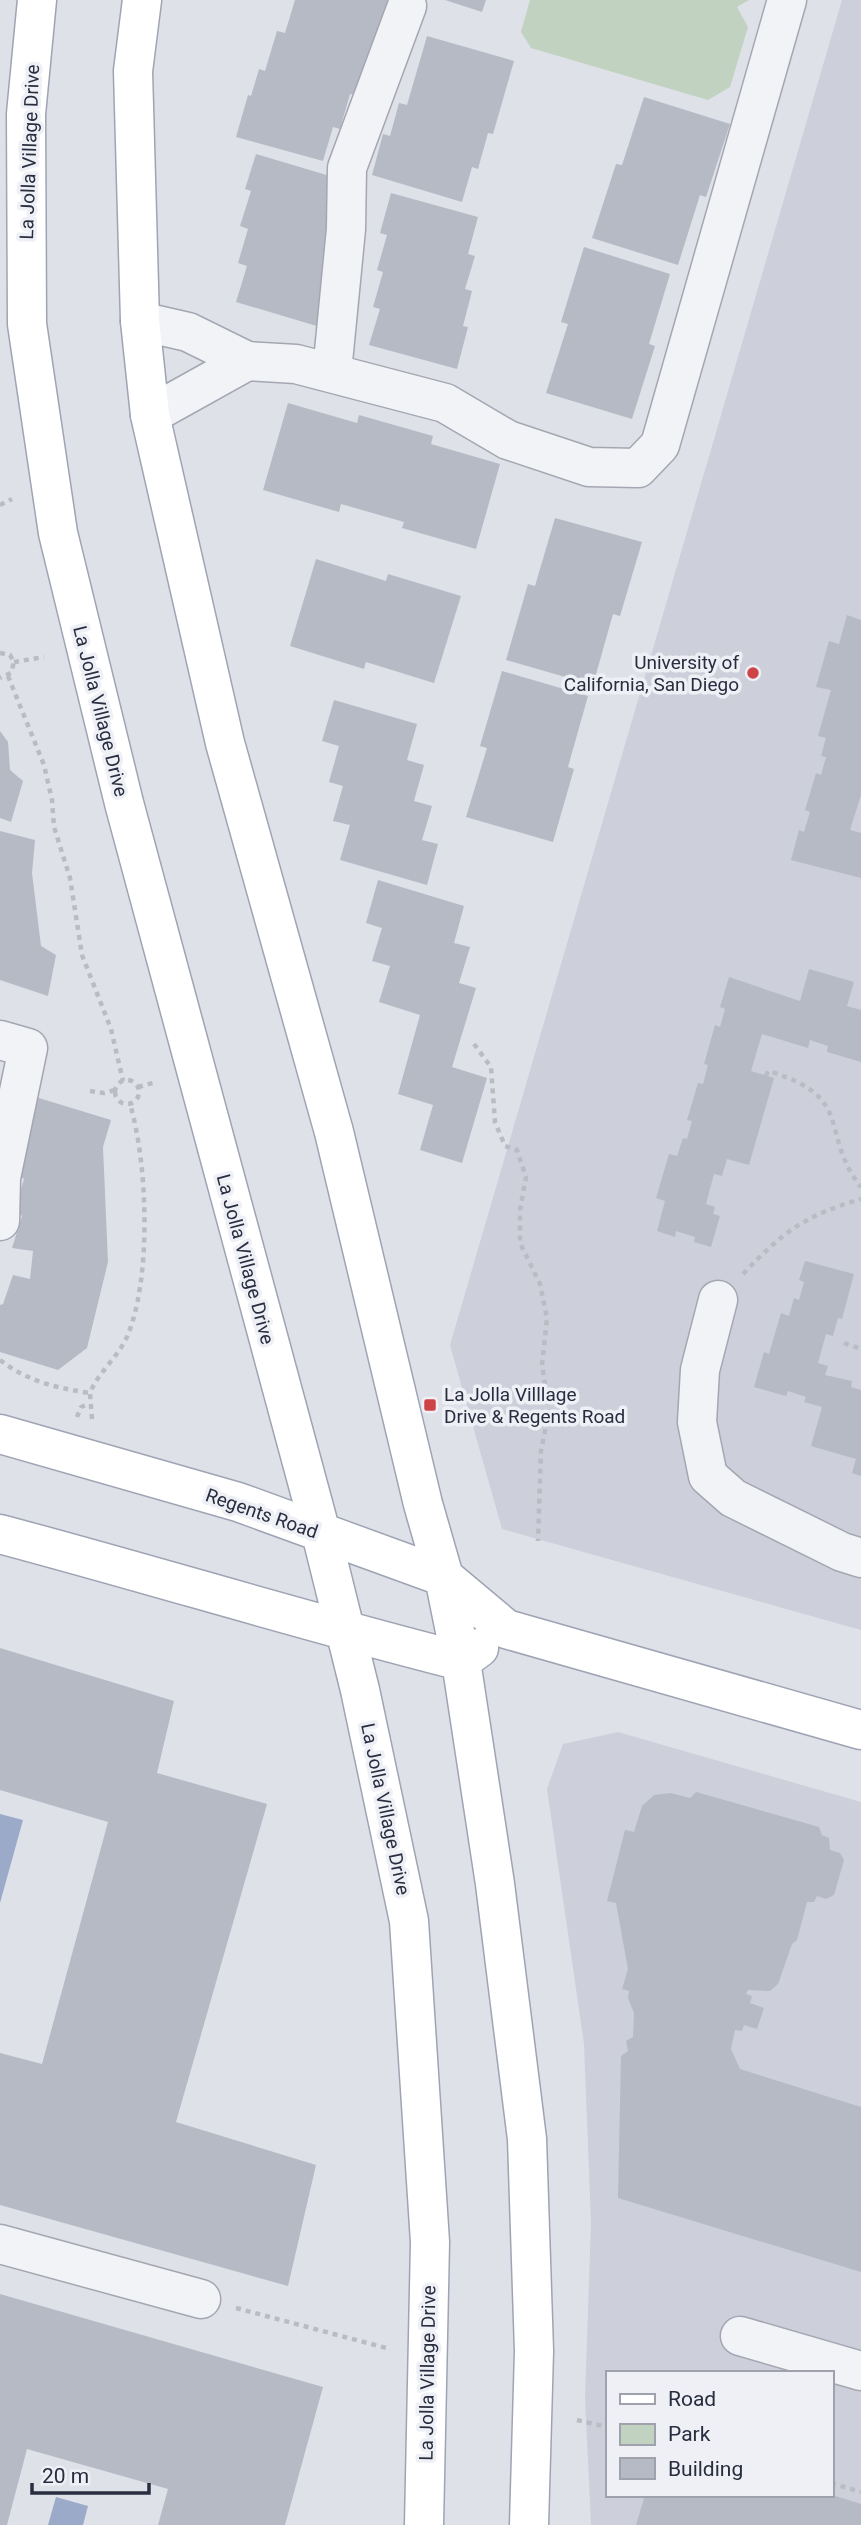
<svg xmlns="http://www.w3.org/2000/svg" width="861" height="2525" viewBox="0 0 861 2525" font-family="Roboto,sans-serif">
	<rect width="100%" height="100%" fill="#dfe1e8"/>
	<!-- built -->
	<path fill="#cdd0da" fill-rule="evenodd" d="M842 0H861V1630L502 1529 450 1345Z
		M618 1732 861 1802V2525H591L585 2398 591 2223 584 2044 547 1789 563 1744ZM607 2373H831V2495H607Z"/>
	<!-- green -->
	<path fill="#c2d2c0" d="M530 0H749L737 7 748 27 730 87 708 100 531 48 521 32Z"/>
	<!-- water -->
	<path fill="#9aaac8" d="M0 1814 23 1820 0 1903Z
		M56 2497 88 2506 83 2525H48Z"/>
	<!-- building -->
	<path fill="#b6bac5" d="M295 0H389L371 61 366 60 356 95 350 94 340 129 333 127 323 161 236 137 248 95 251 96 259 69 265 71 277 31 285 33Z
		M445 0H486L482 12Z
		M427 36 514 61 493 134 488 133 478 169 472 167 462 202 372 175 383 134 390 136 399 103 407 105Z
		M644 97 730 124 706 197 700 195 678 265 592 238 616 164 622 165Z
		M256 154 340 179 320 327 236 302 247 266 238 263 248 229 240 226 251 191 245 189Z
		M391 193 478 217 468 254 475 256 465 289 472 291 463 326 468 327 457 369 369 345 380 309 373 307 383 272 377 270 387 235 380 233Z
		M584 247 670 274 649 344 655 346 632 419 546 393 568 324 561 322Z
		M288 403 357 423 359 415 433 436 431 444 500 464 476 549 402 528 404 522 341 504 339 512 263 490Z
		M555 518 642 542 620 616 613 614 593 685 506 660 528 584 535 586Z
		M316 559 386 581 388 574 461 596 434 683 366 662 364 669 290 646Z
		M847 615 861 620V795L850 830 861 833V878L791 860 799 830 804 832 810 812 805 810 816 773 821 775 826 757 821 756 826 738 818 736 831 690 816 687 829 641 839 644Z
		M502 671 588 696 568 767 574 769 553 842 466 817 487 748 480 746Z
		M334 700 417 724 407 760 424 765 414 801 432 806 422 840 438 844 427 885 340 860 350 825 333 821 343 786 329 782 339 746 322 741Z
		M0 731 8 742 10 770 23 781 11 822 0 818Z
		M0 831 35 840 32 873 41 946 56 955 48 996 0 980Z
		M378 880 464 906 454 943 470 947 459 983 476 988 452 1067 487 1078 462 1163 420 1150 433 1105 398 1094 420 1015 379 1002 390 966 372 961 382 928 366 923Z
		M809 969 854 982 847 1006 861 1010V1062L827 1052 828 1046 810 1040 808 1048 762 1034 751 1071 774 1078 749 1165 727 1159 722 1176 714 1174 706 1204 715 1207 713 1214 720 1216 711 1247 694 1242 695 1237 676 1231 675 1237 657 1231 665 1201 656 1198 669 1154 677 1156 683 1138 687 1139 692 1121 687 1120 698 1083 703 1084 708 1065 704 1064 715 1025 720 1027 725 1009 720 1007 729 977 800 1001Z
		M29 1095 111 1120 103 1147 108 1262 87 1348 58 1370 0 1352V1305L3 1304 13 1275 30 1279 33 1251 12 1248 22 1216 15 1209 24 1179 13 1172Z
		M805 1261 854 1274 842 1319 838 1318 833 1336 826 1334 818 1363 828 1366 825 1375 852 1381 851 1387 861 1390V1476L852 1473 856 1459 811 1446 822 1407 804 1402 806 1397 788 1391 786 1396 754 1387 764 1352 769 1354 781 1313 789 1316 794 1298 799 1300 804 1282 799 1280Z
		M0 1648 174 1701 157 1773 267 1804 176 2122 316 2165 288 2286 0 2205V2053L42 2064 108 1822 0 1790Z
		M696 1792 819 1827 822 1835 829 1838 830 1850 840 1853 844 1860 834 1895 826 1899 817 1896 814 1902H807L797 1940 792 1944 778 1984 770 1991 748 1990 746 1994 752 1996 750 2003 764 2008 757 2029 744 2025 742 2031 735 2030 731 2049 740 2069 861 2107V2272L618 2198 621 2056 628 2051 626 2041 633 2037 634 2013 628 1998 629 1991 622 1989 628 1969 616 1903 607 1901 625 1830 634 1832 642 1806 654 1795 671 1793 690 1798Z
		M0 2294 323 2387 285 2525H158L168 2489 27 2449 7 2525H0Z
		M645 2495H832L861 2504V2525H636Z"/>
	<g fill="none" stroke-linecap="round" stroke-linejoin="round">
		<defs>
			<path id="minor" d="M140 321 188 332 247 361 296 364 445 403 508 440 589 467 638 468 660 445 787 0
				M332 372 346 229 347 168 407 6
				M150 415 247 361
				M0 1040 28 1048 1 1178 0 1221
				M718 1300 700 1370 697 1422 708 1476 733 1498 842 1552 861 1558
				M0 2244 201 2299
				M740 2336 861 2371"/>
			<path id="major" d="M37 0 26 114 27 324 58 533 124 803 321 1533 360 1690 409 1921 430 2242 424 2525
				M142 0 133 71 140 321 150 415 225 743 334 1132 423 1504 444 1577 461 1661 495 1884 527 2139 534 2351 529 2525
				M0 1434 238 1502 444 1577 506 1629 861 1730
				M0 1534C154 1575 306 1622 461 1661L479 1648"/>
		</defs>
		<!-- minor casing -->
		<use href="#minor" stroke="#a4a7b2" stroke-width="41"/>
		<!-- major casing -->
		<use href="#major" stroke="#9ea4b4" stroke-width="41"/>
		<!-- path -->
		<path stroke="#b9bcc3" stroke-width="4.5" stroke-dasharray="5 5" stroke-linecap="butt" d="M0 505 12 499
			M0 653 10 655 14 662 11 673 0 678
			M14 662 44 657
			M8 676 44 765 52 800 54 827 70 878 82 955 111 1029 123 1081
			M474 1044 491 1067 495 1122 505 1146 517 1150 526 1177 520 1210V1243L540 1284 547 1318 542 1365 549 1411 541 1451 538 1541
			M766 1076 768 1071C857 1097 818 1133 861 1187
			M115 1092a12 12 0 1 1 24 0a12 12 0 1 1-24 0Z
			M138 1087 153 1083
			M90 1091 104 1093 115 1090
			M743 1274C784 1231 804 1216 861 1199
			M844 1343 861 1349
			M0 1360C27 1381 56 1388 90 1393
			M77 1417 81 1407 89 1404
			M92 1419 90 1393C98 1373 116 1359 126 1339 152 1282 148 1164 130 1104
			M236 2308 390 2349
			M577 2420 607 2427
			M831 2483 861 2492"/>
		<!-- minor -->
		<use href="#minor" stroke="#f2f3f7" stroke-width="38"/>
		<!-- major -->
		<use href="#major" stroke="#fff" stroke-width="38"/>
	</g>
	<!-- markers -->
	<g fill="#ce4346" stroke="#eef0f6" stroke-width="2.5">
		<circle cx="753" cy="673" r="7"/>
		<rect x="423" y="1398" width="14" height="14" rx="3.5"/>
	</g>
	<g text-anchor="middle" stroke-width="7" stroke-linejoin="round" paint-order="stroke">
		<!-- street labels -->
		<g font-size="19" fill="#282d3f" stroke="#eef0f6">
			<text transform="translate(29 152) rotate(-88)" y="7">La Jolla Village Drive</text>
			<text transform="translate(101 711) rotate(76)" y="7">La Jolla Village Drive</text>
			<text transform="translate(246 1259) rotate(75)" y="7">La Jolla Village Drive</text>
			<text transform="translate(262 1513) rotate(19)" y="7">Regents Road</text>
			<text transform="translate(386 1809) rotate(78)" y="7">La Jolla Village Drive</text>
			<text transform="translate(427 2373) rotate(-89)" y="7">La Jolla Village Drive</text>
		</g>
		<!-- poi labels -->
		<g font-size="19" fill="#282d3f" stroke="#eef0f6" text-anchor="end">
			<text x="739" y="669">University of<tspan x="739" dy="22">California, San Diego</tspan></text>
			<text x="444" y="1401" text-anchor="start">La Jolla Villlage<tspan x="444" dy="22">Drive &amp; Regents Road</tspan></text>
		</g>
	</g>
	<!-- legend -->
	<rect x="606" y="2371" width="228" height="126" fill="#eef0f6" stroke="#9fa2ad" stroke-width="2"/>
	<rect x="620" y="2394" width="35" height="10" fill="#ffffff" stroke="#9fa2ad" stroke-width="2"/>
	<text x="668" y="2406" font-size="21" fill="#282d3f">Road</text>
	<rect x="620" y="2424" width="35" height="21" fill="#c2d2c0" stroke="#9fa2ad" stroke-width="2"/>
	<text x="668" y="2441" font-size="21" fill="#282d3f">Park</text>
	<rect x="620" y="2458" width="35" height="21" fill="#b6bac5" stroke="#9fa2ad" stroke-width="2"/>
	<text x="668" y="2476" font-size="21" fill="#282d3f">Building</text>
	<!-- scale -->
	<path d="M32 2483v10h117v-10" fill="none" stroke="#282d3f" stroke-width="3.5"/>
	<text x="42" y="2483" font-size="21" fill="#282d3f" stroke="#eef0f6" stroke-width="5" paint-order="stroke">20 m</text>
</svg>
